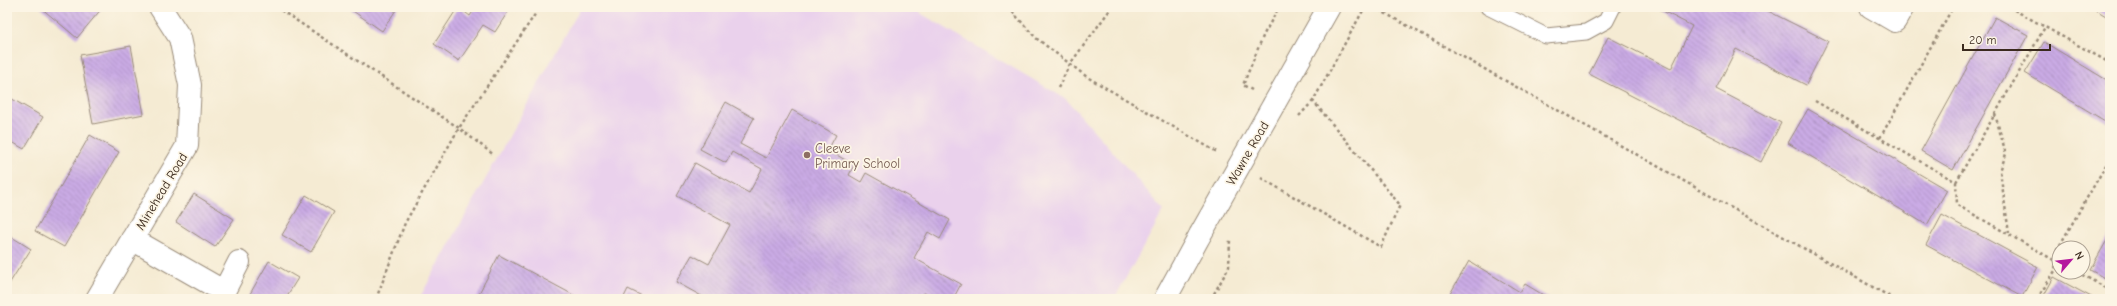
<svg xmlns="http://www.w3.org/2000/svg" width="2117" height="306" viewBox="0 0 2117 306" font-family="'Comic Neue',sans-serif">
	<defs>
		<pattern id="building-back-hatch" width="6" height="6" patternUnits="userSpaceOnUse"><rect width="6" height="6" fill="#caabe5"/><path d="M-1 5l2 2M0 0l6 6M5-1l2 2" fill="none" stroke="#a58bb9"/></pattern>
	</defs>
	<rect width="100%" height="100%" fill="#fcf5e5"/>
	<filter id="ink" filterUnits="userSpaceOnUse"><feTurbulence type="fractalNoise" baseFrequency=".025" numOctaves="2"/><feDisplacementMap in="SourceGraphic" scale="8" xChannelSelector="R" yChannelSelector="G"/><feConvolveMatrix kernelMatrix="1 2 1 2 8 2 1 2 1" color-interpolation-filters="sRGB"/></filter>
	<filter id="wash" filterUnits="userSpaceOnUse"><feTurbulence type="fractalNoise" baseFrequency=".012" numOctaves="4" result="noise"/><feDisplacementMap in="SourceGraphic" scale="16" xChannelSelector="R" yChannelSelector="G"/><feGaussianBlur stdDeviation="0.9" result="paint"/><feColorMatrix in="noise" values="0 0 0 0 0 0 0 0 0 0 0 0 0 0 0 0 0 1.4 0 .05"/><feComposite in="paint" operator="in"/></filter>
	<g filter="url(#wash)">
		<rect width="100%" height="100%" fill="#f5ebd3"/>
		<!-- built -->
		<path fill="#ead1ec" d="M581 7H910L1066 99 1164 210 1114 299H419Z"/>
		<g id="blocks">
			<!-- building -->
			<path fill="url(#building-back-hatch)" d="M40 7H103L77 38Z
				M347 7H398L382 31Z
				M458 7 470 16 476 7H511L495 32 483 25 459 61 434 44Z
				M1655 7H1760L1828 41 1806 85 1736 49 1716 89 1781 123 1761 162 1589 74 1608 37 1671 69 1692 26Z
				M2091 7H2110V18L2106 16Z
				M1995 17 2028 35 1953 170 1921 151Z
				M2044 42 2110 82V124L2025 73Z
				M131 46 144 114 93 124 80 55Z
				M7 96 43 117 24 149 7 139Z
				M726 102 754 118 740 144 766 158 792 110 836 135 828 150 854 165 849 175 861 182 866 173 950 220 940 239 928 232 914 258 961 284 953 299H935L924 293 920 299H733L728 297 727 299H707L676 282 692 255 709 264 730 225 677 196 695 163 749 193 762 169 732 152 726 163 700 149Z
				M1808 109 1947 190 1927 225 1788 143Z
				M90 135 119 152 64 247 35 231Z
				M194 194 234 219 215 247 176 222Z
				M306 195 334 212 311 252 282 235Z
				M1942 215 2038 267 2022 297 1926 245Z
				M7 234 31 249 9 284 7 283Z
				M2110 235V281L2090 270Z
				M499 255 581 299H476Z
				M269 261 298 278 285 299H247Z
				M1469 261 1520 292 1525 284 1550 299H1447Z
				M2054 277 2080 291 2095 299H2042Z
				M628 289 648 299H623Z"/>
		</g>
	</g>
	<g filter="url(#ink)">
		<use href="#blocks" fill-opacity="0" stroke="#988a78" stroke-width="1"/>
		<g fill="none" stroke-linecap="round" stroke-linejoin="round">
			<defs>
				<path id="service" d="M1488 7 1546 36 1586 32 1606 21 1613 7"/>
				<path id="minor" d="M1871 7 1895 21 1903 7
					M132 239 223 291
					M97 299 187 146 190 85 180 38 160 7
					M220 299 239 262"/>
				<path id="tertiary" d="M1274 104 1329 7
					M1165 299 1200 235"/>
			</defs>
			<!-- service casing -->
			<use href="#service" stroke="#988a78" stroke-width="17"/>
			<!-- minor casing -->
			<use href="#minor" stroke="#988a78" stroke-width="24"/>
			<!-- tertiary casing -->
			<use href="#tertiary" stroke="#988a78" stroke-width="24"/>
			<!-- path -->
			<path stroke="#988a78" stroke-width="2.5" stroke-dasharray="3 3" stroke-linecap="butt" d="M276 7 459 128 494 155
				M1008 7 1036 38 1087 77 1217 152
				M1374 7 1894 299
				M2009 7 2110 63
				M1058 88 1070 64 1112 7
				M1252 90 1243 85 1264 34 1279 7
				M1815 101 1956 182 1957 205 2059 263
				M1995 114 2006 154 2000 171 2009 233
				M1299 116 1313 101
				M1880 138 1953 7
				M1261 178 1381 247 1400 205 1313 101 1365 7
				M1956 182 2045 27
				M2077 272 2110 290
				M376 299 405 223 459 128 540 7
				M1211 299 1229 267 1230 238
				M2037 299 2055 271 2057 250 2110 158"/>
			<!-- service -->
			<use href="#service" stroke="#fff" stroke-width="15"/>
			<!-- minor -->
			<use href="#minor" stroke="#fff" stroke-width="22"/>
			<!-- tertiary -->
			<use href="#tertiary" stroke="#fff" stroke-width="22"/>
			<defs>
				<path id="tertiary-bridge" d="M1200 235 1274 104"/>
			</defs>
			<!-- tertiary-bridge casing -->
			<use href="#tertiary-bridge" stroke="#988a78" stroke-width="24" stroke-linecap="butt"/>
			<!-- tertiary-bridge -->
			<use href="#tertiary-bridge" stroke="#fff" stroke-width="22"/>
		</g>
	</g>
	<!-- markers -->
	<circle fill="#8d6e63" stroke="#fcf5e5" stroke-width="1.5" cx="807" cy="155" r="4"/>
	<g text-anchor="middle" stroke-width="3.5" stroke-linejoin="round" paint-order="stroke">
		<!-- education labels -->
		<g font-size="13" fill="#785e54" stroke="#fcf5e5" text-anchor="start">
			<text x="815" y="153">Cleeve<tspan x="815" dy="15">Primary School</tspan></text>
		</g>
		<!-- street labels -->
		<g font-size="13" fill="#3b2a1e" stroke="#fcf5e5">
			<text transform="translate(1247 153) rotate(-60)" y="5">Wawne Road</text>
			<text transform="translate(161 191) rotate(-59)" y="5">Minehead Road</text>
		</g>
	</g>
	<!-- margin -->
	<rect width="2117" height="306" fill="none" stroke="#fcf5e5" stroke-width="24"/>
	<!-- north arrow -->
	<g transform="translate(2071 260) rotate(62)"><circle r="19" fill="#fcf5e5" stroke="#afa495"/>
	<path d="M0-3L7 15L0 10L-7 15Z" fill="#b5179e"/>
	<text y="-6" font-size="11" font-weight="bold" text-anchor="middle" fill="#3b2a1e">N</text>
	</g>
	<!-- scale -->
	<path d="M1963 44v6h87v-6" fill="none" stroke="#3b2a1e" stroke-width="2"/>
	<text x="1969" y="44" font-size="12" fill="#3b2a1e" stroke="#fcf5e5" stroke-width="3" paint-order="stroke">20 m</text>
</svg>
